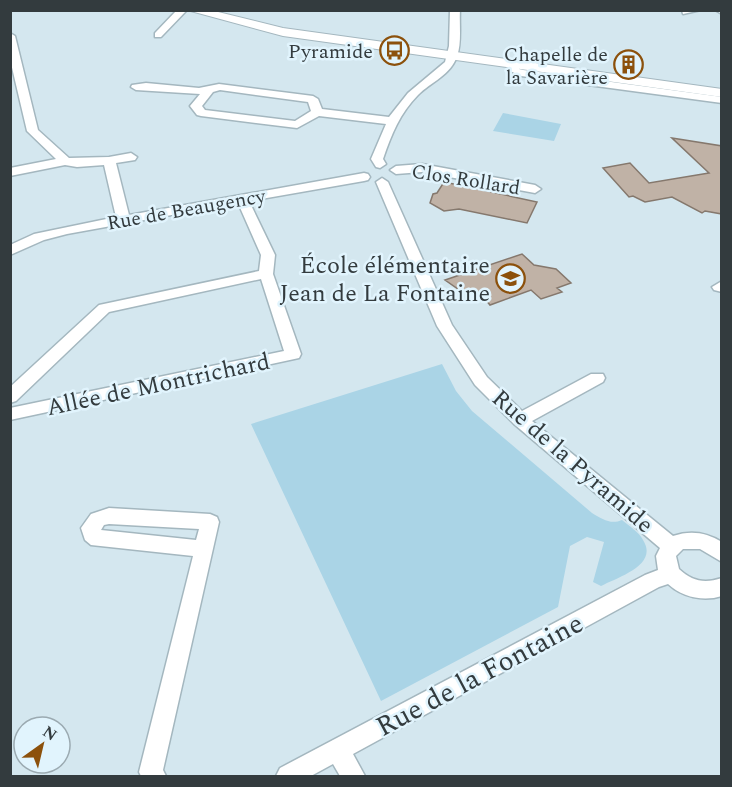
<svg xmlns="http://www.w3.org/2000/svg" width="732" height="787" viewBox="0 0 732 787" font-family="Spectral,serif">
	<rect width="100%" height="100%" fill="#d4e7ef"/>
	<!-- green -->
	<path fill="#aad4e6" d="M503 113 561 124 554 141 493 131Z
		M442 364 456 391 472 411 592 513C602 519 611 525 622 520 629 526 639 532 643 540 659 565 618 577 601 586L593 582 604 542 587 537 570 546 558 607 381 701 251 424Z"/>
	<!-- building -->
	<path fill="#c0b2a6" stroke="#85786d" stroke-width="1.5" d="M672 138 722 146V214L705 211 702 213 672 197 645 202 633 196 629 197 603 168 630 163 649 183 709 173Z
		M444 182 473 188 537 202 527 223 459 209 444 211 430 203 433 194 437 193Z
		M522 254 534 265 556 269 571 283 557 288 562 292 541 299 531 290 490 305 481 294 458 289 445 280Z"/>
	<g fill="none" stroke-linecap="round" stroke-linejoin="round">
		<defs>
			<path id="minor" d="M177 10H187L161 37H155V33Z
				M450 10H460C459 25 462 42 457 56 451 75 431 82 418 95 400 113 391 135 383 159L386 164 380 168 376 167 371 159 386 124 319 116 297 128 201 116 197 115 190 106 200 94 136 90 131 87 132 85 146 83 199 88 219 84 313 96 318 99 322 109 389 117 408 93 445 62 449 46ZM220 90 308 102 311 111 295 121 205 110 202 106 213 92Z
				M682 10H701L683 14Z
				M715 10H722V14Z
				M10 33 15 36 38 130 69 158 109 157 131 153 137 157 135 160 116 163 129 215 364 173 368 174 370 177 368 180 364 181 249 201 275 255 273 274 301 354 299 358 10 420V408L284 351 261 279 109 312 16 401 10 403V387L99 305 259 271 261 255 238 203 67 234 44 240 10 255V245L34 234 116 217 104 165 77 167 65 165 10 176V168L56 159 27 131 10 59Z
				M515 62 519 63V69L523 70 722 97V103L521 76 508 70 511 63Z
				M422 164 535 185 541 189 535 193 422 172 396 174 390 170 396 166Z
				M382 178 388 182 452 325 487 377 522 411 591 374H603L605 378 603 382 532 421 673 536C690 530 706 532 722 542V562L700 549H683L676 556 679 569C692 581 704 584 722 578V596C703 602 682 597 668 584L659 587 353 754 365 776H340L333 764 311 776H276L280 768 645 575 658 570 656 556 660 548 514 424 475 385 437 326 376 182Z
				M722 281V292L714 290 712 287Z
				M109 508 210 514 217 517 219 522 163 770 166 776H141L139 772 193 556 91 545 85 540 81 528 91 514ZM109 524 199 529 196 540 101 530 104 525Z"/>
			<path id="tertiary" d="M187 10H210L283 28 722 89V97L283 36Z"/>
		</defs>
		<!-- minor casing -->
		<use href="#minor" stroke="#a4b7bf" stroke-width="3"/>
		<!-- tertiary casing -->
		<use href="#tertiary" stroke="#a4b7bf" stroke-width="2"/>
		<!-- minor -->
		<use href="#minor" fill="#fff" fill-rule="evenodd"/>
		<!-- tertiary -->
		<use href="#tertiary" fill="#fff" fill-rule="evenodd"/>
	</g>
	<!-- icons -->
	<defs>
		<symbol id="bus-ring" viewBox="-11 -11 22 22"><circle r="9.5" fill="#e1f4fd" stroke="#8c510c" stroke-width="1.5"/><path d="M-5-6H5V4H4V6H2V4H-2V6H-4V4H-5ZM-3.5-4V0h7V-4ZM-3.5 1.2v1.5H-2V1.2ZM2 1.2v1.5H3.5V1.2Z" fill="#8c510c"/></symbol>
		<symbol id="building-ring" viewBox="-11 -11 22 22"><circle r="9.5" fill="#e1f4fd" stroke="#8c510c" stroke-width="1.5"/><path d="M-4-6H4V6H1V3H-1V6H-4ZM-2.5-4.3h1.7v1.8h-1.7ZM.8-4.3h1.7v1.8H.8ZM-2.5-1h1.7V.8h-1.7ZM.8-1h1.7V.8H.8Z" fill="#8c510c"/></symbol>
		<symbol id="school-ring" viewBox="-11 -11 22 22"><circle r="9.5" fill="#e1f4fd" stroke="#8c510c" stroke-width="1.5"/><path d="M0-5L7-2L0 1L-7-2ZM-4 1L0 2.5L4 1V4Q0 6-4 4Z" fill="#8c510c"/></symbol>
	</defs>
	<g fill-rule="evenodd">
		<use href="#bus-ring" x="378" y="34" width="33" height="33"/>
		<use href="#building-ring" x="612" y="48" width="33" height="33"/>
		<use href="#school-ring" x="494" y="262" width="33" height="33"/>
	</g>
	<g text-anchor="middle" stroke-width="5" stroke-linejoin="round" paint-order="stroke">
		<!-- far-poi labels -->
		<g font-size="20" fill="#333b3e" stroke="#e1f4fd" text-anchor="end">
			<text x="373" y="58">Pyramide</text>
			<text x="608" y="61">Chapelle de<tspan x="608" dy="23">la Savarière</tspan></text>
		</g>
		<!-- far-street labels -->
		<g font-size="20" fill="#333b3e" stroke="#e1f4fd">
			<text transform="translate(466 179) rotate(9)" y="7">Clos Rollard</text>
			<text transform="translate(186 209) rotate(-10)" y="7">Rue de Beaugency</text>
		</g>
		<!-- poi labels -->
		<g font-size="24" fill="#333b3e" stroke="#e1f4fd" text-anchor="end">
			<text x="490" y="273">École élémentaire<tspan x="490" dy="28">Jean de La Fontaine</tspan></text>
		</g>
		<!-- street labels -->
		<g font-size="24" fill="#333b3e" stroke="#e1f4fd">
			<text transform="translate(158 384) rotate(-12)" y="8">Allée de Montrichard</text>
			<text transform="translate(573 461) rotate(41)" y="8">Rue de la Pyramide</text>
		</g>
		<!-- near-street labels -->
		<g font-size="28" fill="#333b3e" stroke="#e1f4fd">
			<text transform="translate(479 674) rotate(-28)" y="10">Rue de la Fontaine</text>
		</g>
	</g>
	<!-- border -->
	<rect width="732" height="787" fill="none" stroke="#333b3e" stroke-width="24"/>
	<!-- north arrow -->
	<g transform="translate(42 745) rotate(34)"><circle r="28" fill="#e1f4fd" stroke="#9baab1" stroke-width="1.5"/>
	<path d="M0-4.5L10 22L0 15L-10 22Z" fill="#8c510c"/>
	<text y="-9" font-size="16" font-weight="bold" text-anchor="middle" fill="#333b3e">N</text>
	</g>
</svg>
